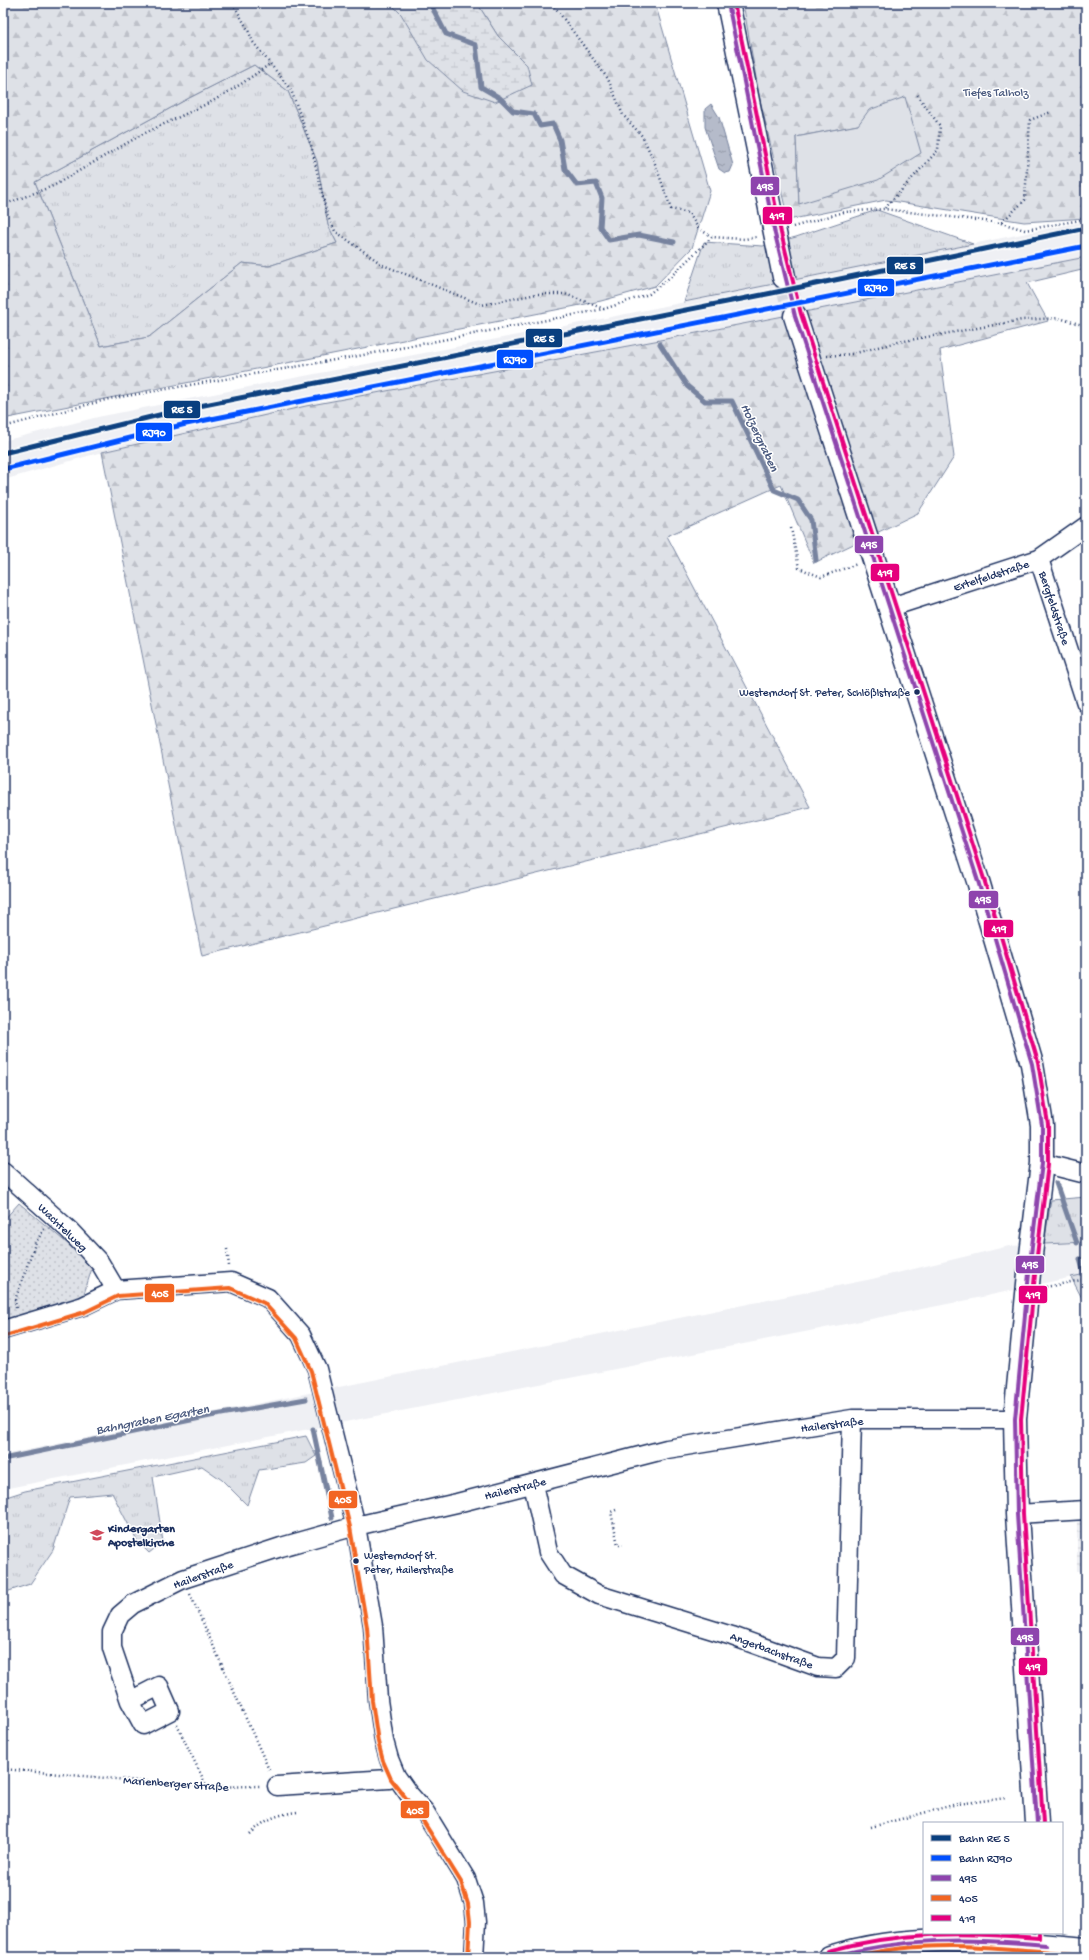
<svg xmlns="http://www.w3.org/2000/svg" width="1089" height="1960" viewBox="0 0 1089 1960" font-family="'Gochi Hand',sans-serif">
	<defs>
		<pattern id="industrial-grid" width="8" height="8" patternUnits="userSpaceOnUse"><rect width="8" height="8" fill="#eff0f4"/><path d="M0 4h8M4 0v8" fill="none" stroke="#ccced4"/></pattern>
		<pattern id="grass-tufts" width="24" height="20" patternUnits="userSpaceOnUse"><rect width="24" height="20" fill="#dee1e7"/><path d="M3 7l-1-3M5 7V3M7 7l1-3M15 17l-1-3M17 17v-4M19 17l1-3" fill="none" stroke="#bec1c9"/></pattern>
		<pattern id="forest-firs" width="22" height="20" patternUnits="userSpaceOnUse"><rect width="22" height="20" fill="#dee1e7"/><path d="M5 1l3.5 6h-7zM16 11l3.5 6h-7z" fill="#bec1c9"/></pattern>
		<pattern id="wetland-marsh" width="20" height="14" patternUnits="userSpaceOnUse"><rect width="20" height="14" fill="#dee1e7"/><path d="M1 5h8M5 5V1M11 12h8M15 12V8" fill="none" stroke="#bec1c9"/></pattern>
		<pattern id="park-dots" width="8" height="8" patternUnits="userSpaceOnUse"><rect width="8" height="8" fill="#dee1e7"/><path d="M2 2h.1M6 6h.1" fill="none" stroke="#bec1c9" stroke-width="1.8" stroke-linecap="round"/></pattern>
		<pattern id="water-ripples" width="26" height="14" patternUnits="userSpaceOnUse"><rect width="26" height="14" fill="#b5bbca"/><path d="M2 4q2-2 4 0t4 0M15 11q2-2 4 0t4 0" fill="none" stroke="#9298a7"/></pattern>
	</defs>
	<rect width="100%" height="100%" fill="#fff"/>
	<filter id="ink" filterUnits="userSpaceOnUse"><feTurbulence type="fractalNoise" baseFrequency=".025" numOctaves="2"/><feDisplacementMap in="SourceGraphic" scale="8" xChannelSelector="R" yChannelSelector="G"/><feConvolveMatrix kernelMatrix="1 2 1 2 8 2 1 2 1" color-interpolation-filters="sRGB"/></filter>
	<g filter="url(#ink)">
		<!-- built -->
		<path fill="#eff0f4" d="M1086 221V257L676 337 306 406 102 452 3 480V441L98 417 268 383 601 319Z
			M1086 1242V1274L968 1300 3 1489V1455L872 1279 1009 1246Z
			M970 1947 971 1957H856Z"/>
		<!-- industrial -->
		<path fill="url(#industrial-grid)" d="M1077 1514H1086V1571H1077Z"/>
		<!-- grass -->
		<path fill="url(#grass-tufts)" stroke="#7c88a2" d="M254 65 288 91 317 161 328 225 337 243 269 266 242 263 149 337 101 346 35 182 189 98Z
			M877 210 973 244 684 302 704 242 763 246 796 237Z
			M1086 1197V1242L1044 1244 1051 1200Z
			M1086 1274V1306L1071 1277Z
			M306 1436 316 1456 306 1463 259 1470 247 1505 222 1480 202 1466 153 1477 163 1542 149 1553 137 1541 112 1493 70 1497 53 1550 30 1584 3 1593V1498L25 1491Z"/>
		<!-- forest -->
		<path fill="url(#forest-firs)" stroke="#7c88a2" fill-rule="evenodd" d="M3 3H390L401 14 527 65 498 36 477 3H655L710 191 692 248 655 286 601 301 3 419ZM254 65 288 91 317 161 328 225 337 243 269 266 242 263 149 337 101 346 35 182 189 98Z
			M743 3H1079L1086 22V218L1024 222 886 200 788 220 759 95ZM858 125 799 204 796 137Z
			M1086 257V269L1027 283 1048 321 940 350 954 457 918 513 814 563 781 485 667 536 810 807 202 956 102 452 306 406 676 337Z"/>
		<!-- wetland -->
		<path fill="url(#wetland-marsh)" stroke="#7c88a2" d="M390 3H477L498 36 527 65 532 85 495 102 463 91 428 60 401 14Z"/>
		<!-- park -->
		<path fill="url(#park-dots)" stroke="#7c88a2" d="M19 1203 93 1265 83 1297 3 1323V1221Z"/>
		<!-- garden -->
		<path fill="#dee1e7" stroke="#7c88a2" d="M905 97 921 153 878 180 799 204 796 137 858 125 869 110Z"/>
		<!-- water -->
		<path fill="url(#water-ripples)" stroke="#77839f" d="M711 104 719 117 733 165 730 172 725 173 719 169 705 127V109Z"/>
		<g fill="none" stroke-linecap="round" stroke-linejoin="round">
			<!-- stream -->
			<path stroke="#77839f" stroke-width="5" d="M430 3 446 34 476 45 481 87 500 98 513 111 534 114 540 126 553 124 560 140 565 169 577 185 596 183 602 198 600 227 609 240 639 235 674 242
				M660 344 687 386 705 401H732L774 490 798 500 811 520 816 560
				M1056 1183 1077 1243
				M1080 1259 1086 1281
				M313 1429 332 1518
				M3 1459 210 1416 306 1399"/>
			<!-- tertiary-tunnel -->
			<path stroke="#d1d5df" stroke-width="22" stroke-dasharray="22 11" stroke-linecap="butt" d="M784 277 795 316"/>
			<defs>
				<path id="minor" d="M1039 559 1086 703
					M888 608 1039 559 1086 526
					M1042 1163 1086 1174
					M3 1171 69 1230 100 1263 116 1290
					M3 1330 83 1306 116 1290 231 1282 268 1298 301 1335 317 1369 356 1526 373 1626 378 1700 384 1741 389 1759 396 1776 408 1793 425 1812 466 1879 474 1903 476 1922 474 1957
					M533 1484 548 1552 563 1575 599 1595 732 1636 818 1667 836 1668 846 1658 852 1419
					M1017 1514 1086 1510
					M130 1701 159 1686 170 1711 143 1725 130 1701 112 1648V1632L120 1615 133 1604 183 1579 281 1547 356 1526 457 1503 667 1449 852 1419H1015
					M277 1786 389 1779 396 1776"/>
				<path id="tertiary" d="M728 3 784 277
					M795 316 978 881 1032 1064 1042 1125V1163L1030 1263 1015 1419 1017 1514 1037 1823"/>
				<path id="secondary" d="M830 1957C916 1930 998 1942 1086 1949"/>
			</defs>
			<!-- minor casing -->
			<use href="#minor" stroke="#1b2f5e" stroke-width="21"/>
			<!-- tertiary casing -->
			<use href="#tertiary" stroke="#1b2f5e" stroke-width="25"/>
			<!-- secondary casing -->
			<use href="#secondary" stroke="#1b2f5e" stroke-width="25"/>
			<!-- path -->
			<path stroke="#1b2f5e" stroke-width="2.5" stroke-dasharray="1 3" stroke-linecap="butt" d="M233 3 248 30 253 42 291 90 311 145 327 215 335 231 383 265 482 305 537 294H565L604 309
				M552 3 608 79 623 115 643 137 656 166 671 209 689 213 698 228 712 237
				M3 205 53 186 141 135 213 101 241 84 270 64
				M885 208 938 150 940 126 916 93
				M1001 223 1025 230 1086 219
				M793 227 844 212 884 209 1001 223 1025 200 1030 120 1051 112
				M827 356 852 354 893 343 1022 320 1059 318 1086 326
				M3 427 109 399 358 356 604 309 649 294 669 278 712 237 745 239 757 237
				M791 528 799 568 821 577 857 564
				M227 1249 229 1266
				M1046 1287 1086 1279
				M16 1308 15 1300 35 1244 44 1229
				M616 1510 611 1512 618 1545H623
				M190 1594 270 1772
				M3 1631 5 1628
				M177 1725 207 1787
				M3 1769 208 1787 261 1786
				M871 1827 957 1804 1006 1798
				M250 1834C266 1819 275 1815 297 1812"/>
			<!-- minor -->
			<use href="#minor" stroke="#fff" stroke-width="18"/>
			<!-- tertiary -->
			<use href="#tertiary" stroke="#fff" stroke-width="22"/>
			<!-- secondary -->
			<use href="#secondary" stroke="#fff" stroke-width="22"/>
			<defs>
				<path id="bus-1" d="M728 3 775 234 795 316 978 881 1032 1064 1042 1125V1163L1030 1263 1015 1419 1017 1514 1037 1823
					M830 1957C904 1937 971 1938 1046 1945"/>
				<path id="bus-2" d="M5 1336 85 1312 118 1296 230 1288 264 1303 296 1338 311 1371 350 1527 367 1627 372 1701 378 1742 383 1761 391 1779 420 1816 461 1882 468 1904 470 1922 468 1957
					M854 1957C929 1937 1009 1949 1085 1955"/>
				<path id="bus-3" d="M734 3 781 233 801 314 984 879 1038 1062 1048 1124V1164L1036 1264 1021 1419 1023 1514 1043 1823
					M828 1951C900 1931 966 1932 1039 1938V1933"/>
			</defs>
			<!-- bus-1 casing -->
			<use href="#bus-1" stroke="#fff" stroke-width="7"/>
			<!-- bus-2 casing -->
			<use href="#bus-2" stroke="#fff" stroke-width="7"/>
			<!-- bus-3 casing -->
			<use href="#bus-3" stroke="#fff" stroke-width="7"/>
			<!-- bus-1 -->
			<use href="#bus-1" stroke="#8e44ad" stroke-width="4"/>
			<!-- bus-2 -->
			<use href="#bus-2" stroke="#f26522" stroke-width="4"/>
			<!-- bus-3 -->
			<use href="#bus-3" stroke="#e5007d" stroke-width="4"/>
			<defs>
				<path id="rail-1" d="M3 453 184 409 772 293 1086 228"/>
				<path id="rail-2" d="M4 469 186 424 1086 246"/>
			</defs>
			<!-- rail-1 casing -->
			<use href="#rail-1" stroke="#fff" stroke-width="8"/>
			<!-- rail-2 casing -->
			<use href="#rail-2" stroke="#fff" stroke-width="8"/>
			<!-- rail-1 -->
			<use href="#rail-1" stroke="#093f7f" stroke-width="5"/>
			<!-- rail-2 -->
			<use href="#rail-2" stroke="#0050ff" stroke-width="5"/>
		</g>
	</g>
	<!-- icons -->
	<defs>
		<symbol id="school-bare" viewBox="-9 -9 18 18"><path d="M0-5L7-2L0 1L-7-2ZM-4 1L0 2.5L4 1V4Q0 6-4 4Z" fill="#d1495b" stroke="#fff" stroke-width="2.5" paint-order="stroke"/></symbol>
	</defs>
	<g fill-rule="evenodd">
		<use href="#school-bare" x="87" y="1525" width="20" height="20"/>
	</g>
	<!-- markers -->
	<g fill="#1b2f5e" stroke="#fff" stroke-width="1.5">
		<circle cx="917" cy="692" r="3.5"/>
		<circle cx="356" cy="1561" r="3.5"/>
	</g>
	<g text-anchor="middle" stroke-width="3" stroke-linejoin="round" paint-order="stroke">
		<!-- bus labels -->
		<g font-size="11" fill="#1b2f5e" stroke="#fff" text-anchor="end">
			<text x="910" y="696">Westerndorf St. Peter, Schlößlstraße</text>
			<text x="364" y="1559" text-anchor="start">Westerndorf St.<tspan x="364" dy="14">Peter, Hailerstraße</tspan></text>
		</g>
		<!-- park labels -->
		<g font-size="12" fill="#4c5c80" stroke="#fff">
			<text x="996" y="96">Tiefes Talholz</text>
		</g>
		<!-- street labels -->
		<g font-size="12" fill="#1b2f5e" stroke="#fff">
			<text transform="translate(991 575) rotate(-18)" y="4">Ertelfeldstraße</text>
			<text transform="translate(1055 608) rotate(72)" y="4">Bergfeldstraße</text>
			<text transform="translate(63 1227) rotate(44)" y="4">Wachtelweg</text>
			<text transform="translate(832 1424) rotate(-7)" y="4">Hailerstraße</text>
			<text transform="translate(515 1488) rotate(-14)" y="4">Hailerstraße</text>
			<text transform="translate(203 1574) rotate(-20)" y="4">Hailerstraße</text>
			<text transform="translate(772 1650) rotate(20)" y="4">Angerbachstraße</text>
			<text transform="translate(176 1783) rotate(4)" y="4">Marienberger Straße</text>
		</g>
		<!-- poi labels -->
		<g font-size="12" font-weight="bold" fill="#1b2f5e" stroke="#fff" text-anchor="start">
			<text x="108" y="1532">Kindergarten<tspan x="108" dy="14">Apostelkirche</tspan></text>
		</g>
		<!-- water labels -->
		<g font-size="13" font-style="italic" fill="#49597e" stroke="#fff">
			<text transform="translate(761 437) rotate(65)" y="5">Holzergraben</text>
			<text transform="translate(152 1418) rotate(-11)" y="5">Bahngraben Egarten</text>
		</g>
	</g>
	<g stroke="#fff" stroke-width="1.5">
		<rect x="750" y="176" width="30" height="20" rx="4" fill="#8e44ad"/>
		<rect x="762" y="206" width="31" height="19" rx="4" fill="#e5007d"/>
		<rect x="886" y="256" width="38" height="19" rx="4" fill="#093f7f"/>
		<rect x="857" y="278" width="38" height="19" rx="4" fill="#0050ff"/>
		<rect x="525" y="328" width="38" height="20" rx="4" fill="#093f7f"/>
		<rect x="496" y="349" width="38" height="20" rx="4" fill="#0050ff"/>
		<rect x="163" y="400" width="38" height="19" rx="4" fill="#093f7f"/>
		<rect x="135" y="422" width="38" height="20" rx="4" fill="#0050ff"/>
		<rect x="854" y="535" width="30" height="19" rx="4" fill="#8e44ad"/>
		<rect x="870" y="563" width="30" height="19" rx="4" fill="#e5007d"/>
		<rect x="968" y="890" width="31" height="19" rx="4" fill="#8e44ad"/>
		<rect x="983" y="919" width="31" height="19" rx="4" fill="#e5007d"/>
		<rect x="1015" y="1255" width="30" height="19" rx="4" fill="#8e44ad"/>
		<rect x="144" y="1283" width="31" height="20" rx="4" fill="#f26522"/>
		<rect x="1018" y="1285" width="30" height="19" rx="4" fill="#e5007d"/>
		<rect x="328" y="1490" width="30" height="19" rx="4" fill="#f26522"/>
		<rect x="1010" y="1627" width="30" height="19" rx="4" fill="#8e44ad"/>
		<rect x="1018" y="1657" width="30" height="19" rx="4" fill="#e5007d"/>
		<rect x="400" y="1800" width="30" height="19" rx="4" fill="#f26522"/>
	</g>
	<g font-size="11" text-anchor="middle" font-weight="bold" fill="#fff">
		<text x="765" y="190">495</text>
		<text x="777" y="219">419</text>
		<text x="905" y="269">RE 5</text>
		<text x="876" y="291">RJ90</text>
		<text x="544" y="342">RE 5</text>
		<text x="515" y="363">RJ90</text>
		<text x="182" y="413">RE 5</text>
		<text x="154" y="436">RJ90</text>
		<text x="869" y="548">495</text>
		<text x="885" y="576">419</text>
		<text x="983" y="903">495</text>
		<text x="999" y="932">419</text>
		<text x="1030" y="1268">495</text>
		<text x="160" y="1297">405</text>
		<text x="1033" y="1298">419</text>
		<text x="343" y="1503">405</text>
		<text x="1025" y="1641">495</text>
		<text x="1033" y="1670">419</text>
		<text x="415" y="1814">405</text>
	</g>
	<!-- margin -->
	<rect width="1089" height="1960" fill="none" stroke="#fff" stroke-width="16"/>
	<rect x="8" y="8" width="1073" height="1944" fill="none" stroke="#1b2f5e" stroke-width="1.5" filter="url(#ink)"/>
	<!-- legend -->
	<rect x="923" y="1822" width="140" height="112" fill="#ffffff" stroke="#a4acbf"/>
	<rect x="931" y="1835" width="20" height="6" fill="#093f7f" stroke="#a4acbf"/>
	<text x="959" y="1842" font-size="12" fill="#1b2f5e">Bahn RE 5</text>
	<rect x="931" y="1855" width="20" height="6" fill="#0050ff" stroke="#a4acbf"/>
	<text x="959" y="1862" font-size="12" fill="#1b2f5e">Bahn RJ90</text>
	<rect x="931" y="1875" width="20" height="6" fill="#8e44ad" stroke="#a4acbf"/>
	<text x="959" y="1882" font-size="12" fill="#1b2f5e">495</text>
	<rect x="931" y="1895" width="20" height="6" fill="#f26522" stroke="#a4acbf"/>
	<text x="959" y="1902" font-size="12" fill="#1b2f5e">405</text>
	<rect x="931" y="1915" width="20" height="6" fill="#e5007d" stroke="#a4acbf"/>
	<text x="959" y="1922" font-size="12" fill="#1b2f5e">419</text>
</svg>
